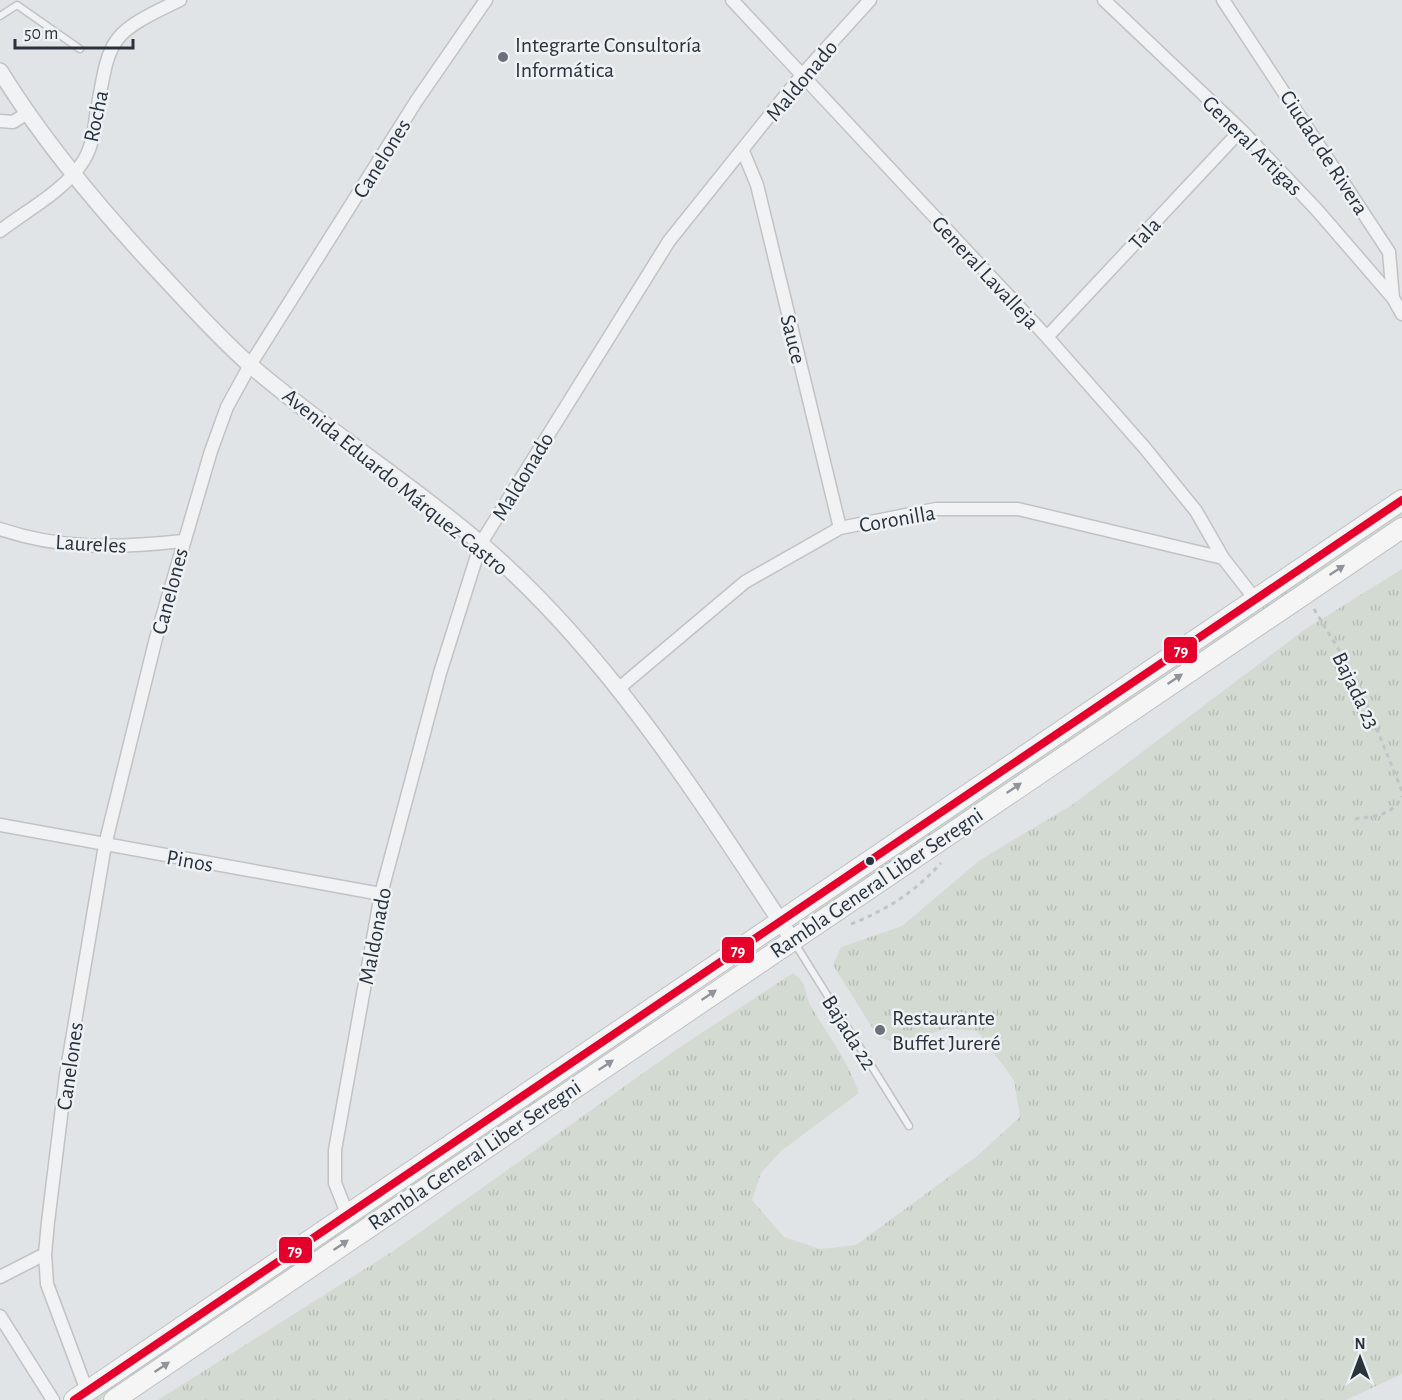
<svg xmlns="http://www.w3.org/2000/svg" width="1402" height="1400" viewBox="0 0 1402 1400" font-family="'Alegreya Sans',sans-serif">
	<defs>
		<pattern id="grass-tufts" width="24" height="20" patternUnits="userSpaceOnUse" patternTransform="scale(1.5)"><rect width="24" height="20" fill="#d3dad2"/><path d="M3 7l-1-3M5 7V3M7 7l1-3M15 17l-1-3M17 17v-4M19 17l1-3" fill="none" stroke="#b5bcb5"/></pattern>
	</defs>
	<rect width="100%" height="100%" fill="#e1e4e6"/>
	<!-- grass -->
	<path fill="url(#grass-tufts)" d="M1402 509V518L810 917 805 916Z
		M1402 569V1374L1346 1400H158L395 1250 677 1049 793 973C809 984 803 993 812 1008 829 1037 848 1061 859 1093L781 1151 761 1173 752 1200 784 1237 820 1249 856 1245 976 1157 1020 1117 1014 1080 977 1031 945 1028 906 1045 878 1037 833 965 841 947 902 926 980 860 1072 805 1304 630Z
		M665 1008 644 1031 100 1400H87Z"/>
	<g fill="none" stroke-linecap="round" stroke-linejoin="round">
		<defs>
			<path id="service" d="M0 16 17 5 80 49
				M794 942 909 1126"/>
			<path id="minor" d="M732 0 1047 337 1144 447 1196 511 1223 558 1255 599
				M1104 0 1241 130 1317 210 1393 298
				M1223 0 1389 252 1393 298 1402 314
				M0 121 13 122 26 114
				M743 151 757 185 840 528
				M0 231C27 210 66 190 84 160 92 147 94 131 96 116 110 38 106 35 180 0
				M1047 337 1241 130
				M0 529C62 550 118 548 183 541
				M618 689 745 582 840 528 936 509H1018L1223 558
				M0 825 381 894
				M348 1216 335 1183V1150L381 894 440 673 481 543 669 241 802 75 870 0
				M0 1277 45 1254
				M0 1316 53 1400
				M87 1391 47 1284 45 1254 48 1222 66 1075 105 845 156 638 211 451 227 407 250 365 417 100 486 0"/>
			<path id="tertiary" d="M0 71C45 144 100 209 158 271 188 303 217 336 250 365 323 428 406 480 480 543 608 652 700 800 792 939"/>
			<path id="primary" d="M74 1400 1402 500
				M114 1400 1402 528"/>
		</defs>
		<!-- service casing -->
		<use href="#service" stroke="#c0c2c4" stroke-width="9"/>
		<!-- minor casing -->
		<use href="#minor" stroke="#c0c2c4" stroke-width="15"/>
		<!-- tertiary casing -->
		<use href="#tertiary" stroke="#c0c2c4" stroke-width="18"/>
		<!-- primary casing -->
		<use href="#primary" stroke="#bec1c3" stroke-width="22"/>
		<!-- path -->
		<path stroke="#c1c4c6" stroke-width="3" stroke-dasharray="4.5 4.5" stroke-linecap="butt" d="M1314 609 1356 678 1402 791
			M1355 819C1374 816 1393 816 1402 796
			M851 924C887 910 916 891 941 863"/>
		<!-- service -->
		<use href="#service" stroke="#f0f2f3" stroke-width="6"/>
		<!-- minor -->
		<use href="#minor" stroke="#f0f2f3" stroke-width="12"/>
		<!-- tertiary -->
		<use href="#tertiary" stroke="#f0f2f3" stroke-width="15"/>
		<!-- primary -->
		<use href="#primary" stroke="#f5f5f6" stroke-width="20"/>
		<defs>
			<path id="bus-1" d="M74 1400 1402 500"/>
		</defs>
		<!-- bus-1 casing -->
		<use href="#bus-1" stroke="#eff2f5" stroke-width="12"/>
		<!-- bus-1 -->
		<use href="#bus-1" stroke="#e4002b" stroke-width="8"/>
	</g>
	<!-- one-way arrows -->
	<defs><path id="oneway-solid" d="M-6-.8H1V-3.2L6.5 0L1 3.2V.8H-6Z" transform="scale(1.5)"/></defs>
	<g fill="#90949a">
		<use href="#oneway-solid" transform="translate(1337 570) rotate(-33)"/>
		<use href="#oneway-solid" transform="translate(1175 679) rotate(-34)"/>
		<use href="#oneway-solid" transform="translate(1014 788) rotate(-34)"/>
		<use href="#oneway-solid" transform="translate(709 995) rotate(-34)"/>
		<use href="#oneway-solid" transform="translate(606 1065) rotate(-34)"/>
		<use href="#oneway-solid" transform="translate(341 1245) rotate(-34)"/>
		<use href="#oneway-solid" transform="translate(162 1367) rotate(-34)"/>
	</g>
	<!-- markers -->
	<g fill="#6a7178" stroke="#eff2f5" stroke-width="2">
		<circle cx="503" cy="57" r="6"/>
		<circle cx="880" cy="1030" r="6"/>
	</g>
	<circle fill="#2a333d" stroke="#eff2f5" stroke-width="2" cx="870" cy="861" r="5"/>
	<g text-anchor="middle" stroke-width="5" stroke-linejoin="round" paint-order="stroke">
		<!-- poi labels -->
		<g font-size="22" fill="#2a333d" stroke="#eff2f5" text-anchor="start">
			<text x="515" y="52">Integrarte Consultoría<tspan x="515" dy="25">Informática</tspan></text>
			<text x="892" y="1025">Restaurante<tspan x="892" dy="25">Buffet Jureré</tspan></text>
		</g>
		<!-- street labels -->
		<g font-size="22" fill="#2a333d" stroke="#eff2f5">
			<text transform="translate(801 80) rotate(-50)" y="8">Maldonado</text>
			<text transform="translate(95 116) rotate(-78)" y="8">Rocha</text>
			<text transform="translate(1253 145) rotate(45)" y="8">General Artigas</text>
			<text transform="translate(1325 152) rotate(57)" y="8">Ciudad de Rivera</text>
			<text transform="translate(381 158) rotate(-58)" y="8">Canelones</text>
			<text transform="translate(1144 233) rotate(-47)" y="8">Tala</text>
			<text transform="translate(986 272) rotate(47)" y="8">General Lavalleja</text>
			<text transform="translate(794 339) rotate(76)" y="8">Sauce</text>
			<text transform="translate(522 476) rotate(-59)" y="8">Maldonado</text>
			<text transform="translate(396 481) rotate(39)" y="8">Avenida Eduardo Márquez Castro</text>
			<text transform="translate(897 518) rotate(-10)" y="8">Coronilla</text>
			<text transform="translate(91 543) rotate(3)" y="8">Laureles</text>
			<text transform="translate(169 591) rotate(-75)" y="8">Canelones</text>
			<text transform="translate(1357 690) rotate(64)" y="8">Bajada 23</text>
			<text transform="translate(190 860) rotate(10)" y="8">Pinos</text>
			<text transform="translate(876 882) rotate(-34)" y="8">Rambla General Liber Seregni</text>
			<text transform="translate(374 936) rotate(-79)" y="8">Maldonado</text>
			<text transform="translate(850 1032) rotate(58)" y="8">Bajada 22</text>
			<text transform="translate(69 1066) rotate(-82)" y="8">Canelones</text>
			<text transform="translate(474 1154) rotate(-34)" y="8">Rambla General Liber Seregni</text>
		</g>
	</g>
	<g stroke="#eff2f5" stroke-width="2">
		<rect x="1163" y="636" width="35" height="28" rx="6" fill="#e4002b"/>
		<rect x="721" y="936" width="34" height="28" rx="6" fill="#e4002b"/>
		<rect x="278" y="1236" width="35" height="28" rx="6" fill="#e4002b"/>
	</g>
	<g font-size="16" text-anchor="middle" font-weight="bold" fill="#fff">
		<text x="1181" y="656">79</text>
		<text x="738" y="956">79</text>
		<text x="295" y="1256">79</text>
	</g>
	<!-- north arrow -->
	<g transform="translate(1360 1358)" stroke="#eff2f5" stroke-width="4.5" paint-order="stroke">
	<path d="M0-4.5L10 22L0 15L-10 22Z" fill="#2a333d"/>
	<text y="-9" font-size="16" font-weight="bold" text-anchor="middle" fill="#2a333d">N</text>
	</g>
	<!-- scale -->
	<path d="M15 39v9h118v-9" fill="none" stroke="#2a333d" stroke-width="3"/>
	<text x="24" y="39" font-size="18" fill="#2a333d" stroke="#eff2f5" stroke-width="4.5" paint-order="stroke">50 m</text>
</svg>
